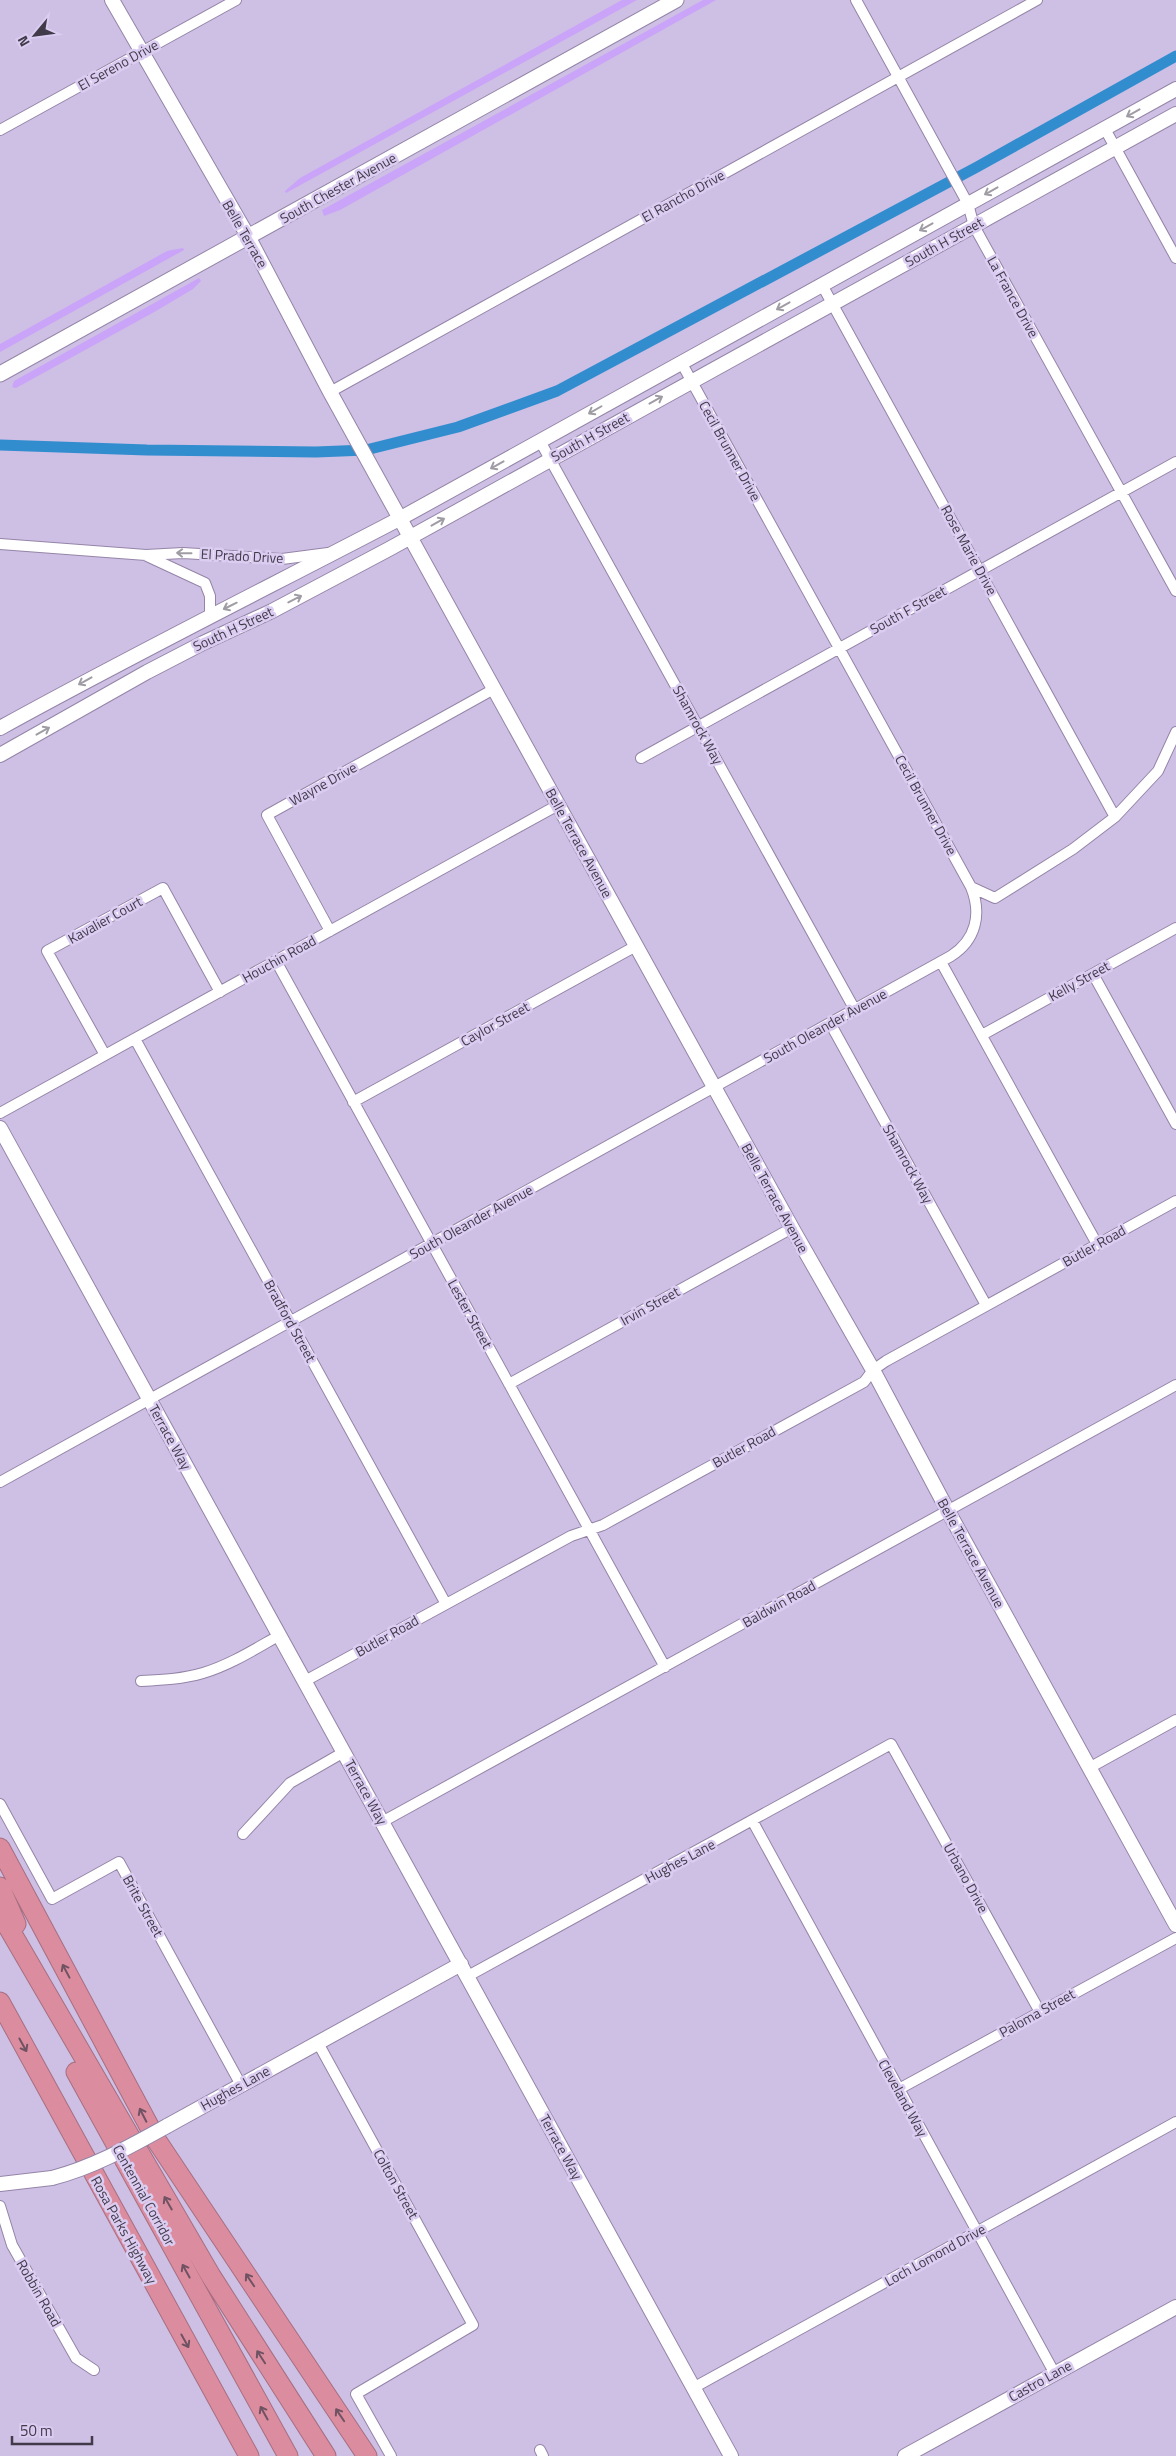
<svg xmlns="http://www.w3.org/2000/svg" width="1176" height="2456" viewBox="0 0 1176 2456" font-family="'Titillium Web',sans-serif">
	<rect width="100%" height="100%" fill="#cebfe4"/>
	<!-- green -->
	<path fill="#caa4f8" d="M622 0H637L286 193 285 191 300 178Z
		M703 0H716L340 210 324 216 322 210Z
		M183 248 184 250 0 352V344L167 251Z
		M199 278 201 281 193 289 156 311 16 388 12 387 14 381Z"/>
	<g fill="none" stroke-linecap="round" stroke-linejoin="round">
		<!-- canal -->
		<path stroke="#328dcf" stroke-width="11" d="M0 445 147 450 316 452 366 450 458 427 557 391 977 167 1176 56"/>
		<defs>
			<path id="minor" d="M856 0 968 204 974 226 1176 591
				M1105 129 1176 258
				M0 130 236 0
				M822 285 1115 817
				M330 392 1037 0
				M540 441 855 1010
				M0 544 146 555 183 553 282 559 328 553
				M147 556 205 583 210 596V616
				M641 758 1176 462
				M971 887 995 898 1073 849 1115 817 1158 771 1176 732
				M330 931 267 815 494 689
				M276 961 665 1667
				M941 962 1097 1244
				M1093 974 1176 1124
				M830 1023 986 1305
				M982 1035 1176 928
				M135 1039 446 1604
				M105 1055 47 951 163 888 220 992
				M353 1102 636 946
				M0 1113 558 805
				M509 1384 792 1228
				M0 1482 951 956C976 940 982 914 971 887L681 362
				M141 1681C162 1680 183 1679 203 1673 230 1665 255 1649 280 1635
				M305 1681 571 1536 603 1525 864 1382 873 1370 886 1361 1176 1201
				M1089 1768 1176 1720
				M0 1804 52 1899 119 1862 241 2085
				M382 1822 1176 1385
				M753 1822 1055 2374
				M243 1834 290 1783 344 1752
				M468 1976 891 1744 1040 2012
				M318 2043 473 2325 356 2394 391 2456
				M899 2089 1176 1938
				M0 2206 12 2245 76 2358 94 2370
				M693 2388 1176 2122
				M540 2450 543 2456"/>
			<path id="tertiary" d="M112 0 249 238 330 392 792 1228 873 1370 948 1511 1176 1925
				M0 728C132 655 267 588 401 518L1176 89
				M0 755 147 672 203 643 272 611 389 549 1176 114
				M0 1128 731 2456
				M167 2126 461 1964
				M0 2184 52 2178
				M905 2456 1176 2307"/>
			<path id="secondary" d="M0 374 676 0"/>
			<path id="motorway" d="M0 1848 157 2141 367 2456
				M0 1887 16 1924
				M0 1913 211 2276 326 2456
				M0 2002 249 2456
				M76 2072 288 2456"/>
		</defs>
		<!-- minor casing -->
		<use href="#minor" stroke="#9485a8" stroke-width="12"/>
		<!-- tertiary casing -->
		<use href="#tertiary" stroke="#9485a8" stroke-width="16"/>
		<!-- secondary casing -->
		<use href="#secondary" stroke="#9485a8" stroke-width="17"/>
		<!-- motorway casing -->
		<use href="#motorway" stroke="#a56f81" stroke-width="21"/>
		<!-- minor -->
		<use href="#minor" stroke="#fff" stroke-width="10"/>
		<!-- tertiary -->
		<use href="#tertiary" stroke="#fff" stroke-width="14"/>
		<!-- secondary -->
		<use href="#secondary" stroke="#fff" stroke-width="15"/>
		<!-- motorway -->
		<use href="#motorway" stroke="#dc8c9f" stroke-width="19"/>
		<defs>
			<path id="tertiary-bridge" d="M52 2178C94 2167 129 2147 167 2126"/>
		</defs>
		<!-- tertiary-bridge casing -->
		<use href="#tertiary-bridge" stroke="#9485a8" stroke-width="16" stroke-linecap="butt"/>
		<!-- tertiary-bridge -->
		<use href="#tertiary-bridge" stroke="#fff" stroke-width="14"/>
	</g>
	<!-- one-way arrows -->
	<defs><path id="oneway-shaft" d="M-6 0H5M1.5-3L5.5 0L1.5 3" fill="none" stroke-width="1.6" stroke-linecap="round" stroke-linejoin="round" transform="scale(1.25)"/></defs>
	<g stroke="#a09ca4">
		<use href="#oneway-shaft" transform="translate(1133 113) rotate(151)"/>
		<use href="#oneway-shaft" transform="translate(991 191) rotate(151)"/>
		<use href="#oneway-shaft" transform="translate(926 227) rotate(151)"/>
		<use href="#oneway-shaft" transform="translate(783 306) rotate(151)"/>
		<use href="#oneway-shaft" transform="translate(656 400) rotate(-29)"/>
		<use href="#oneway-shaft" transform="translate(595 410) rotate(150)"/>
		<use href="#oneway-shaft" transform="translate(497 465) rotate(151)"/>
		<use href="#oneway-shaft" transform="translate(438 522) rotate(-29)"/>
		<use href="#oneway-shaft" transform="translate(184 553) rotate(-179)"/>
		<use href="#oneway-shaft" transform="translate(295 599) rotate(-27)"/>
		<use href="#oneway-shaft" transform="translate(230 606) rotate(154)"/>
		<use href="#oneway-shaft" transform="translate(85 681) rotate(151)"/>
		<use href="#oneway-shaft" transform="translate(43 731) rotate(-29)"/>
	</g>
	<g stroke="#6f5363">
		<use href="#oneway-shaft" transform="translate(66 1971) rotate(-118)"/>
		<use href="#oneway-shaft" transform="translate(23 2045) rotate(61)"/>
		<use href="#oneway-shaft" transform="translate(143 2115) rotate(-117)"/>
		<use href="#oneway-shaft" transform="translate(168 2203) rotate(-120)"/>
		<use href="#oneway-shaft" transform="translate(186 2271) rotate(-119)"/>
		<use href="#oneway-shaft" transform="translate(250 2280) rotate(-124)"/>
		<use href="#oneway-shaft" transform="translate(185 2341) rotate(61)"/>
		<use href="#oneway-shaft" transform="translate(261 2357) rotate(-123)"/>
		<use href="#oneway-shaft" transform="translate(264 2413) rotate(-119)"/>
		<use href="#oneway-shaft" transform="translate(340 2415) rotate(-124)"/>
	</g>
	<g text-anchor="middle" stroke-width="5" stroke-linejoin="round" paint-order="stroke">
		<!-- street labels -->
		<g font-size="14" fill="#403a49" stroke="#dbccf1">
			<text transform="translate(118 65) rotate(-29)" y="5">El Sereno Drive</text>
			<text transform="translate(338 188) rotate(-29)" y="5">South Chester Avenue</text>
			<text transform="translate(683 196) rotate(-29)" y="5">El Rancho Drive</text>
			<text transform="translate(245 234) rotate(60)" y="5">Belle Terrace</text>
			<text transform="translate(944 242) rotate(-29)" y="5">South H Street</text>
			<text transform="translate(1013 297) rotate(61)" y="5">La France Drive</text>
			<text transform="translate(590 437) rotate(-29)" y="5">South H Street</text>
			<text transform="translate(730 451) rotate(61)" y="5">Cecil Brunner Drive</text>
			<text transform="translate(969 550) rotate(61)" y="5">Rose Marie Drive</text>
			<text transform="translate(242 556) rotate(3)" y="5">El Prado Drive</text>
			<text transform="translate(908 610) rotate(-29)" y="5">South F Street</text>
			<text transform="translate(233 629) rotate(-25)" y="5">South H Street</text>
			<text transform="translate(698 725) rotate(61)" y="5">Shamrock Way</text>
			<text transform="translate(323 784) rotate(-29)" y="5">Wayne Drive</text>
			<text transform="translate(926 805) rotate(61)" y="5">Cecil Brunner Drive</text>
			<text transform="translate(579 843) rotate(61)" y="5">Belle Terrace Avenue</text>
			<text transform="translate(105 920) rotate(-29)" y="5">Kavalier Court</text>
			<text transform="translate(279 959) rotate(-29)" y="5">Houchin Road</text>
			<text transform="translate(1079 981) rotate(-29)" y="5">Kelly Street</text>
			<text transform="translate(495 1024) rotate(-29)" y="5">Caylor Street</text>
			<text transform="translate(825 1026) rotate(-29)" y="5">South Oleander Avenue</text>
			<text transform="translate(908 1164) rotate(61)" y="5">Shamrock Way</text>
			<text transform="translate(775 1198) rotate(61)" y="5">Belle Terrace Avenue</text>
			<text transform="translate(471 1222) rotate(-29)" y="5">South Oleander Avenue</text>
			<text transform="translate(1094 1246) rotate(-29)" y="5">Butler Road</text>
			<text transform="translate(650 1306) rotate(-29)" y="5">Irvin Street</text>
			<text transform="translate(470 1314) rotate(61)" y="5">Lester Street</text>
			<text transform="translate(290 1321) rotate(61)" y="5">Bradford Street</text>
			<text transform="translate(170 1437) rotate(61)" y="5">Terrace Way</text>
			<text transform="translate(744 1447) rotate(-29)" y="5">Butler Road</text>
			<text transform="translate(971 1553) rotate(61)" y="5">Belle Terrace Avenue</text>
			<text transform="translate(779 1604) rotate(-29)" y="5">Baldwin Road</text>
			<text transform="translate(387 1636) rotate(-29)" y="5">Butler Road</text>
			<text transform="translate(366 1792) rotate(61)" y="5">Terrace Way</text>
			<text transform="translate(680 1861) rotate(-28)" y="5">Hughes Lane</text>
			<text transform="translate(966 1878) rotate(61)" y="5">Urbano Drive</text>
			<text transform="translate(143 1906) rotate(61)" y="5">Brite Street</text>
			<text transform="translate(1037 2013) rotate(-29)" y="5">Paloma Street</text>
			<text transform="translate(235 2088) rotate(-29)" y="5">Hughes Lane</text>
			<text transform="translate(903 2098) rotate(61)" y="5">Cleveland Way</text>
			<text transform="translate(561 2147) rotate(61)" y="5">Terrace Way</text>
			<text transform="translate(396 2184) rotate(61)" y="5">Colton Street</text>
			<text transform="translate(144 2195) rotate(61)" y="5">Centennial Corridor</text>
			<text transform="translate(124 2230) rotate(61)" y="5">Rosa Parks Highway</text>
			<text transform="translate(935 2255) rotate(-29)" y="5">Loch Lomond Drive</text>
			<text transform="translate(39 2293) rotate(60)" y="5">Robbin Road</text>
			<text transform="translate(1040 2381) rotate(-29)" y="5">Castro Lane</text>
		</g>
	</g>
	<!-- north arrow -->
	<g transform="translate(35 35) rotate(241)" stroke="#dbccf1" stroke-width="4" paint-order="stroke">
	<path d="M0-4L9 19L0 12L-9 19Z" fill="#403a49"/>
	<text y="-8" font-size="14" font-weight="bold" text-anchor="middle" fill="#403a49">N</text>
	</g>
	<!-- scale -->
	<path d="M12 2436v8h80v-8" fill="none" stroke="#403a49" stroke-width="2.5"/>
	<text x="20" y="2436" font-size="15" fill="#403a49" stroke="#dbccf1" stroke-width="4" paint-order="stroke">50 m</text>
</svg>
